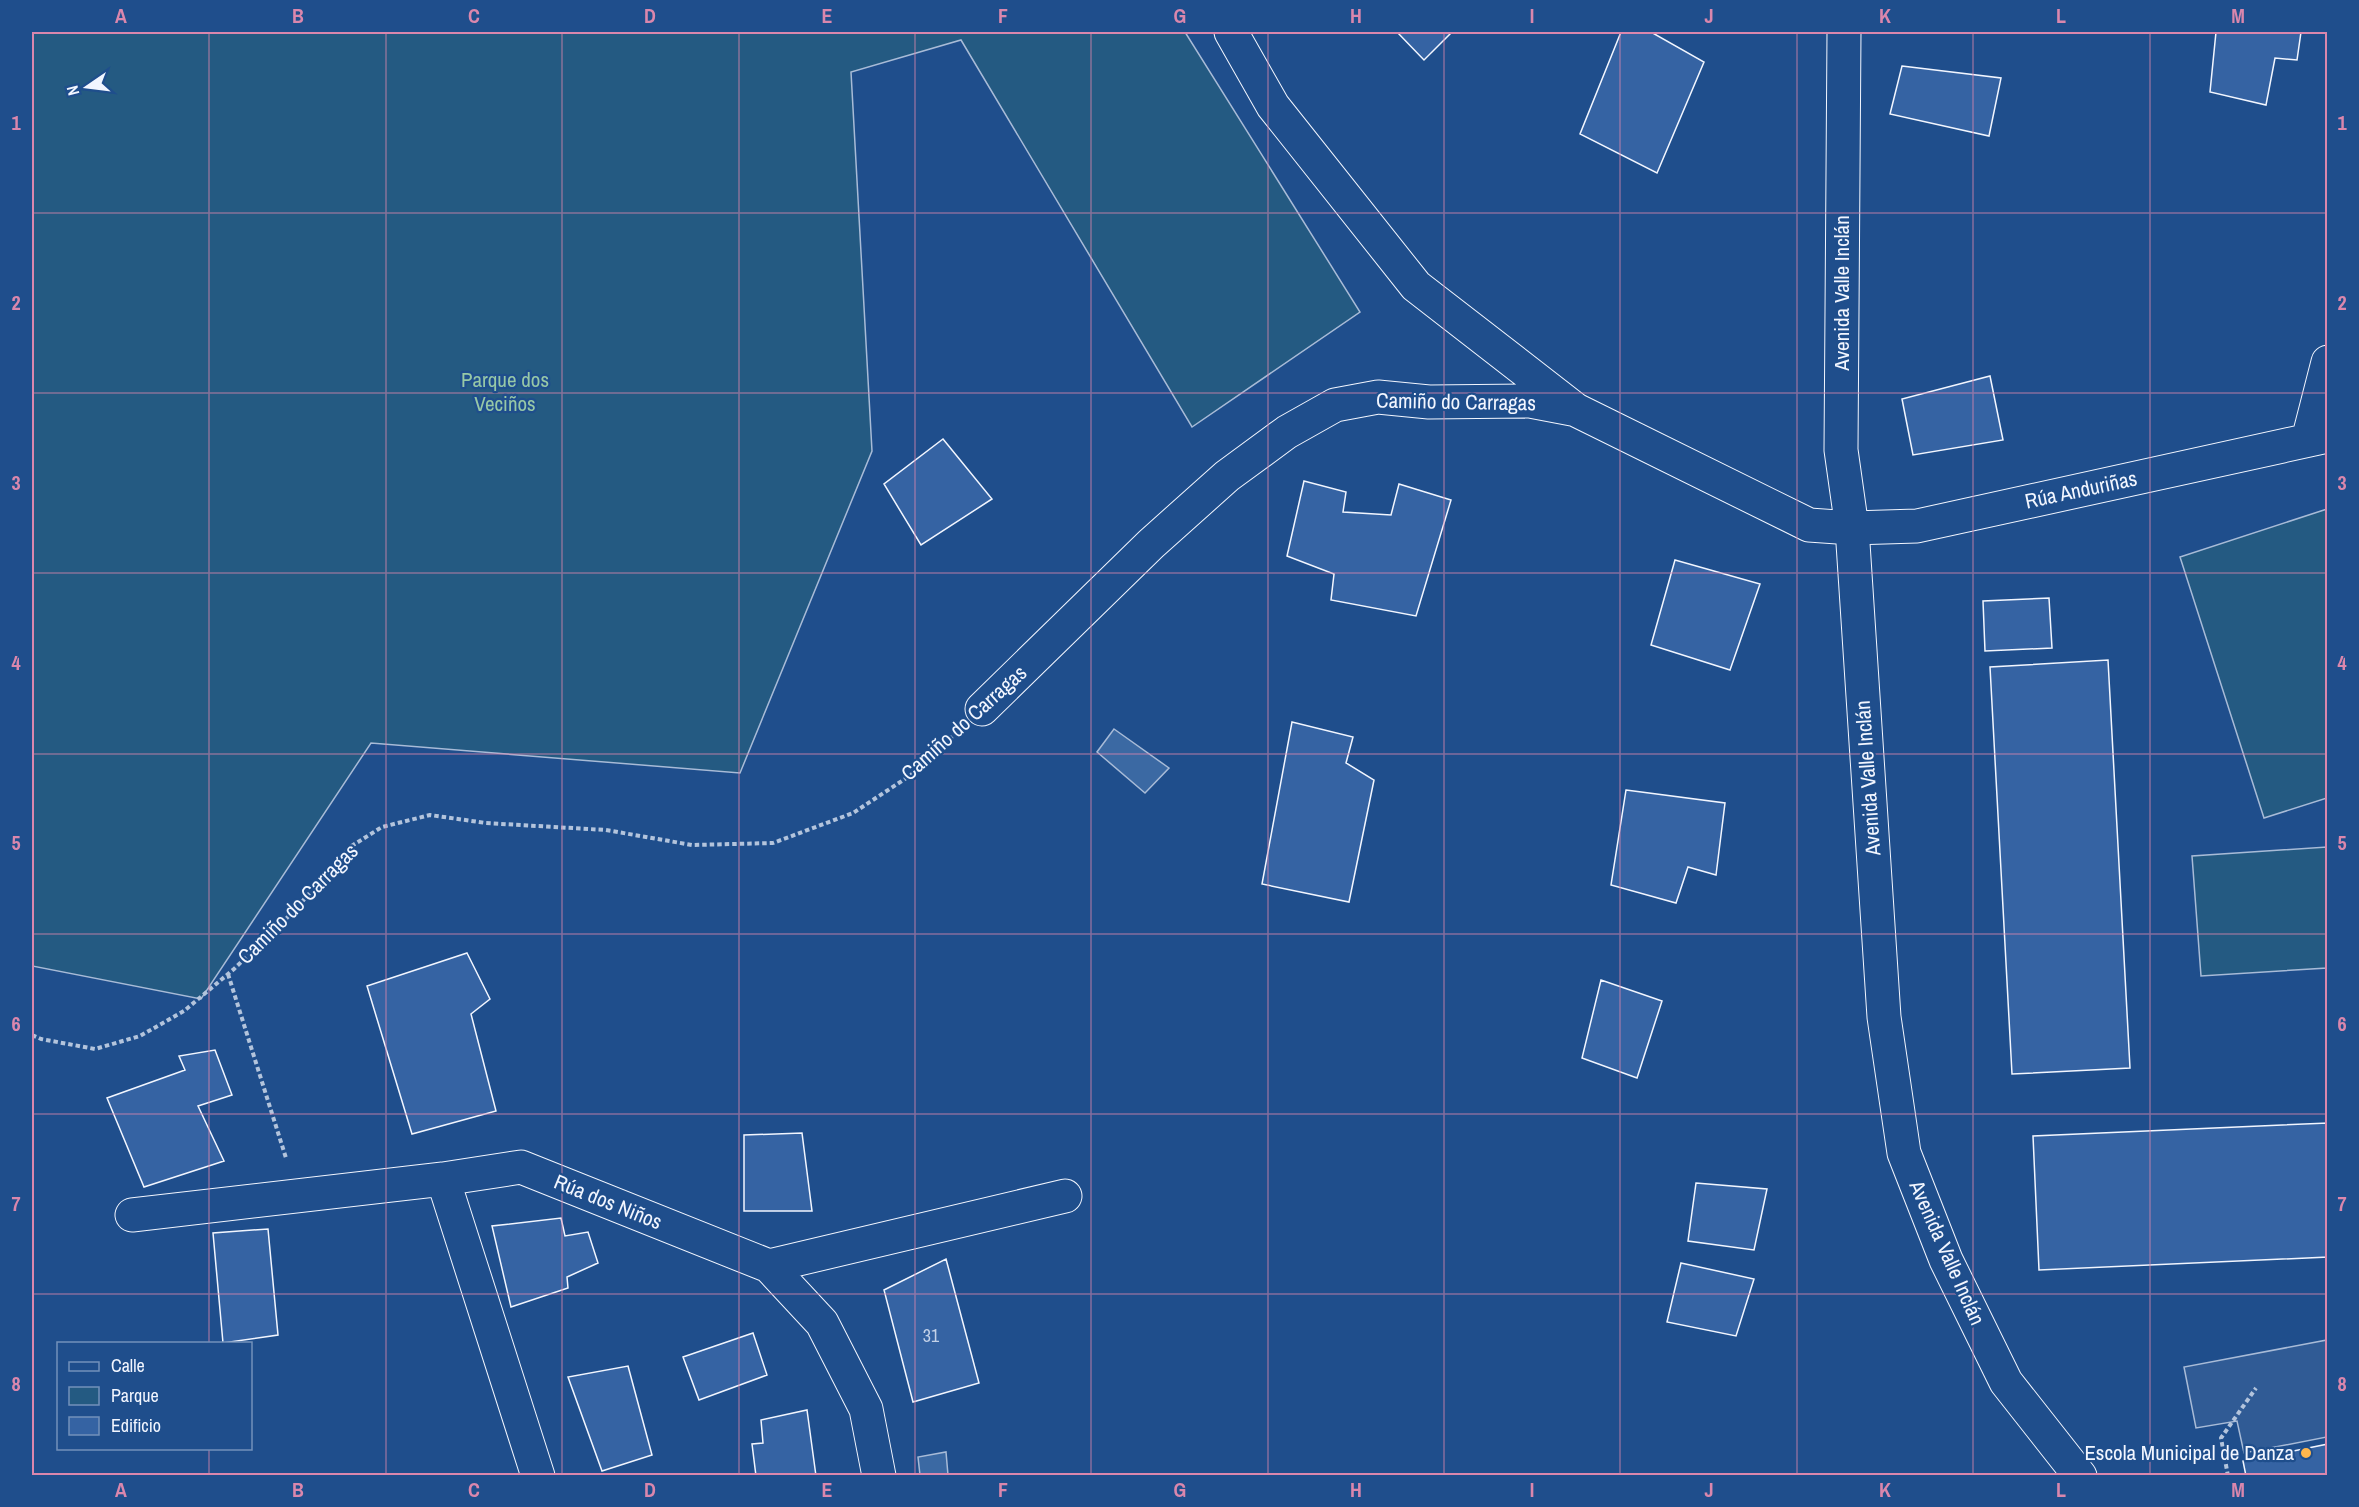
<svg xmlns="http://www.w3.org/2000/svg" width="2359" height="1507" viewBox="0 0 2359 1507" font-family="'Archivo Narrow',sans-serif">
	<rect width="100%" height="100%" fill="#1f4e8c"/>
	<!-- green -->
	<path fill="#245a82" stroke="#a8bbd7" stroke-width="1.5" d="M32 32H1185L1360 312 1192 427 961 40 851 72 872 451 740 773 371 743 201 999 32 966Z
		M2327 509V798L2264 818 2180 557Z
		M2327 847V968L2201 976 2192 856Z"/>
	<!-- parking -->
	<path fill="#305b95" stroke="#a8bbd7" stroke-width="1.5" d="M2327 1340V1437L2244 1453 2237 1421 2196 1428 2184 1367Z"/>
	<!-- water -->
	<path fill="#3b69a3" stroke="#a8bbd7" stroke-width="1.5" d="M1114 729 1169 768 1145 793 1097 752Z
		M946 1452 948 1475H920L918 1457Z"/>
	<!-- building -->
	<path fill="#3563a3" stroke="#f2f6ff" stroke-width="1.5" d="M1397 32H1452L1424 60Z
		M1621 32H1651L1704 62 1657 173 1580 134Z
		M2216 32H2301L2297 60 2275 58 2266 105 2210 92Z
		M1902 66 2001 78 1989 136 1890 114Z
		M1990 376 2003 440 1913 455 1902 399Z
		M943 439 992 499 921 545 884 484Z
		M1304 481 1346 492 1343 512 1391 515 1399 484 1451 500 1416 616 1331 600 1334 574 1287 556Z
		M1675 560 1760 584 1730 670 1651 645Z
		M2049 598 2052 648 1985 651 1983 601Z
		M2108 660 2130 1068 2012 1074 1990 667Z
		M1292 722 1353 737 1346 763 1374 780 1349 902 1262 884Z
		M1626 790 1725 803 1716 875 1688 867 1676 903 1611 885Z
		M467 953 490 999 471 1014 496 1111 412 1134 367 986Z
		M1601 980 1662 1001 1637 1078 1582 1058Z
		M215 1050 232 1095 198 1106 224 1161 144 1187 107 1098 185 1070 179 1056Z
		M2328 1123V1257L2039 1270 2033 1136Z
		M802 1133 812 1211H744V1135Z
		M1696 1183 1767 1189 1754 1250 1688 1241Z
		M561 1218 565 1236 588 1232 598 1263 567 1277 568 1288 511 1307 492 1226Z
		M268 1229 278 1335 223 1343 213 1233Z
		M946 1259 979 1383 913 1402 884 1290Z
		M1681 1263 1754 1279 1736 1336 1667 1322Z
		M753 1333 767 1375 699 1400 683 1357Z
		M628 1366 652 1455 602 1471 568 1377Z
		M807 1410 816 1476H756L752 1444 763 1443 761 1420Z
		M2328 1444V1476H2246L2243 1461Z"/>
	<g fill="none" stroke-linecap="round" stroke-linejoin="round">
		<defs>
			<path id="minor" d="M1231 32 1273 106 1416 286 1576 410 1809 525 1852 528 1917 526 2328 436
				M1844 32 1841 450 1852 528 1884 1017 1904 1153 1946 1260 2006 1382 2080 1476
				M2308 440 2328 362
				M982 709 1151 544 1227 476 1287 432 1335 405 1378 397 1429 402 1530 401 1572 409
				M443 1179 538 1476
				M132 1215 443 1179 521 1167 769 1266 822 1323 866 1409 879 1476
				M769 1266 1065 1196"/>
		</defs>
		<!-- minor casing -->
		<use href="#minor" stroke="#f2f6ff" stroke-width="35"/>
		<!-- path -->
		<path stroke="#b3c4dc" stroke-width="4" stroke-dasharray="4.5 3" stroke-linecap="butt" d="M228 974 286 1158
			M32 1035 41 1039 95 1049 140 1036 184 1011 234 969 293 912 350 847 382 827 430 815 486 823 606 830 692 845 773 843 853 813 911 775 955 734
			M2228 1476 2221 1438 2256 1388"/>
		<!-- minor -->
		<use href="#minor" stroke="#1f4e8c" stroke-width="33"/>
	</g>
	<!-- grid -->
	<path fill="none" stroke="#da87ad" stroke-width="1.5" stroke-opacity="0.55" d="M209 32V1344M386 32V1476M562 32V1476M739 32V1476M915 32V1476M1091 32V1476M1268 32V1476M1444 32V1476M1620 32V1476M1797 32V1476M1973 32V1476M2150 32V1476M32 213H2328M32 393H2328M32 573H2328M32 754H2328M32 934H2328M32 1114H2328M32 1294H2328M209 1448V1476"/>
	<!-- markers -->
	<circle fill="#ffb74d" stroke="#1f4e8c" stroke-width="2" cx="2306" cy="1453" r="6"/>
	<g text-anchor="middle" stroke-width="4.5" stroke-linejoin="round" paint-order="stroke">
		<!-- number labels -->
		<g font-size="18" fill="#c3d1e8">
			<text x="931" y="1342">31</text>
		</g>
		<!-- street labels -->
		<g font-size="21" fill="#f2f6ff" stroke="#1f4e8c">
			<text transform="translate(1842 293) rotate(-90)" y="7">Avenida Valle Inclán</text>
			<text transform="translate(1456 402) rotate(1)" y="7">Camiño do Carragas</text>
			<text transform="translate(2081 490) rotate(-12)" y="7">Rúa Anduriñas</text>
			<text transform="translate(964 723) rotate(-42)" y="7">Camiño do Carragas</text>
			<text transform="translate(1868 778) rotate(-94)" y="7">Avenida Valle Inclán</text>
			<text transform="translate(298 904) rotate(-45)" y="7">Camiño do Carragas</text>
			<text transform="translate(608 1202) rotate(22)" y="7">Rúa dos Niños</text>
			<text transform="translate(1947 1253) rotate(66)" y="7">Avenida Valle Inclán</text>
		</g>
		<!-- park labels -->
		<g font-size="21" fill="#97c8a6" stroke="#1f4e8c">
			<text x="505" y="387">Parque dos<tspan x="505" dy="24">Veciños</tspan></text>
		</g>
		<!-- poi labels -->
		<g font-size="21" fill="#f2f6ff" stroke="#1f4e8c" text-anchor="end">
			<text x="2294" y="1460">Escola Municipal de Danza</text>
		</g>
	</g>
	<!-- border -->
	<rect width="2359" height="1507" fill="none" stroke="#1f4e8c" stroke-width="66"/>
	<!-- legend -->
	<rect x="57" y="1342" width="195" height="108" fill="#1f4e8c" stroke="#7391ba" stroke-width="1.5"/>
	<rect x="69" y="1362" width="30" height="9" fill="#1f4e8c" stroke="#7391ba" stroke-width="1.5"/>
	<text x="111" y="1372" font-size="18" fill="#f2f6ff">Calle</text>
	<rect x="69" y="1387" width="30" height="18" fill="#245a82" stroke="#7391ba" stroke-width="1.5"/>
	<text x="111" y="1402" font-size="18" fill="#f2f6ff">Parque</text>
	<rect x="69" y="1417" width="30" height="18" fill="#3563a3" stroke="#7391ba" stroke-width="1.5"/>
	<text x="111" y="1432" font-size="18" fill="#f2f6ff">Edificio</text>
	<!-- north arrow -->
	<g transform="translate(87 87) rotate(256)" stroke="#1f4e8c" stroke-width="4.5" paint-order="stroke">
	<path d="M0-4.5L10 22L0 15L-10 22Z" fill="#f2f6ff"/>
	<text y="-9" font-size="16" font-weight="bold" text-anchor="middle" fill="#f2f6ff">N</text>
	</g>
	<rect x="33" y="33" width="2293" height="1441" fill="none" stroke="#da87ad" stroke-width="2"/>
	<g font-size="20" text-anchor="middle" font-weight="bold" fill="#da87ad">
		<text x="121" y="23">A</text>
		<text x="298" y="23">B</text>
		<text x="474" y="23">C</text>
		<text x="650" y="23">D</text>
		<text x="827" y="23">E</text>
		<text x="1003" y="23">F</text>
		<text x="1180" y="23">G</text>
		<text x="1356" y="23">H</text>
		<text x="1532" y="23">I</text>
		<text x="1709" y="23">J</text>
		<text x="1885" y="23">K</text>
		<text x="2061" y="23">L</text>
		<text x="2238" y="23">M</text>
		<text x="16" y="130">1</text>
		<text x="2342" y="130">1</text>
		<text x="16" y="310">2</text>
		<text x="2342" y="310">2</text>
		<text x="16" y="490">3</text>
		<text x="2342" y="490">3</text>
		<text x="16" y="670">4</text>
		<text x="2342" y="670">4</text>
		<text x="16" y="850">5</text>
		<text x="2342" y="850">5</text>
		<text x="16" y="1031">6</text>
		<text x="2342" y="1031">6</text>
		<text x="16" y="1211">7</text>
		<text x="2342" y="1211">7</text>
		<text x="16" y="1391">8</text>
		<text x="2342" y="1391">8</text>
		<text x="121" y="1497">A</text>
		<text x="298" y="1497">B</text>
		<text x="474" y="1497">C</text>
		<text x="650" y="1497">D</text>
		<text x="827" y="1497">E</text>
		<text x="1003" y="1497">F</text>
		<text x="1180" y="1497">G</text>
		<text x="1356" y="1497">H</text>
		<text x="1532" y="1497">I</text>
		<text x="1709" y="1497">J</text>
		<text x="1885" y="1497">K</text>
		<text x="2061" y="1497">L</text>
		<text x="2238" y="1497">M</text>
	</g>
</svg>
